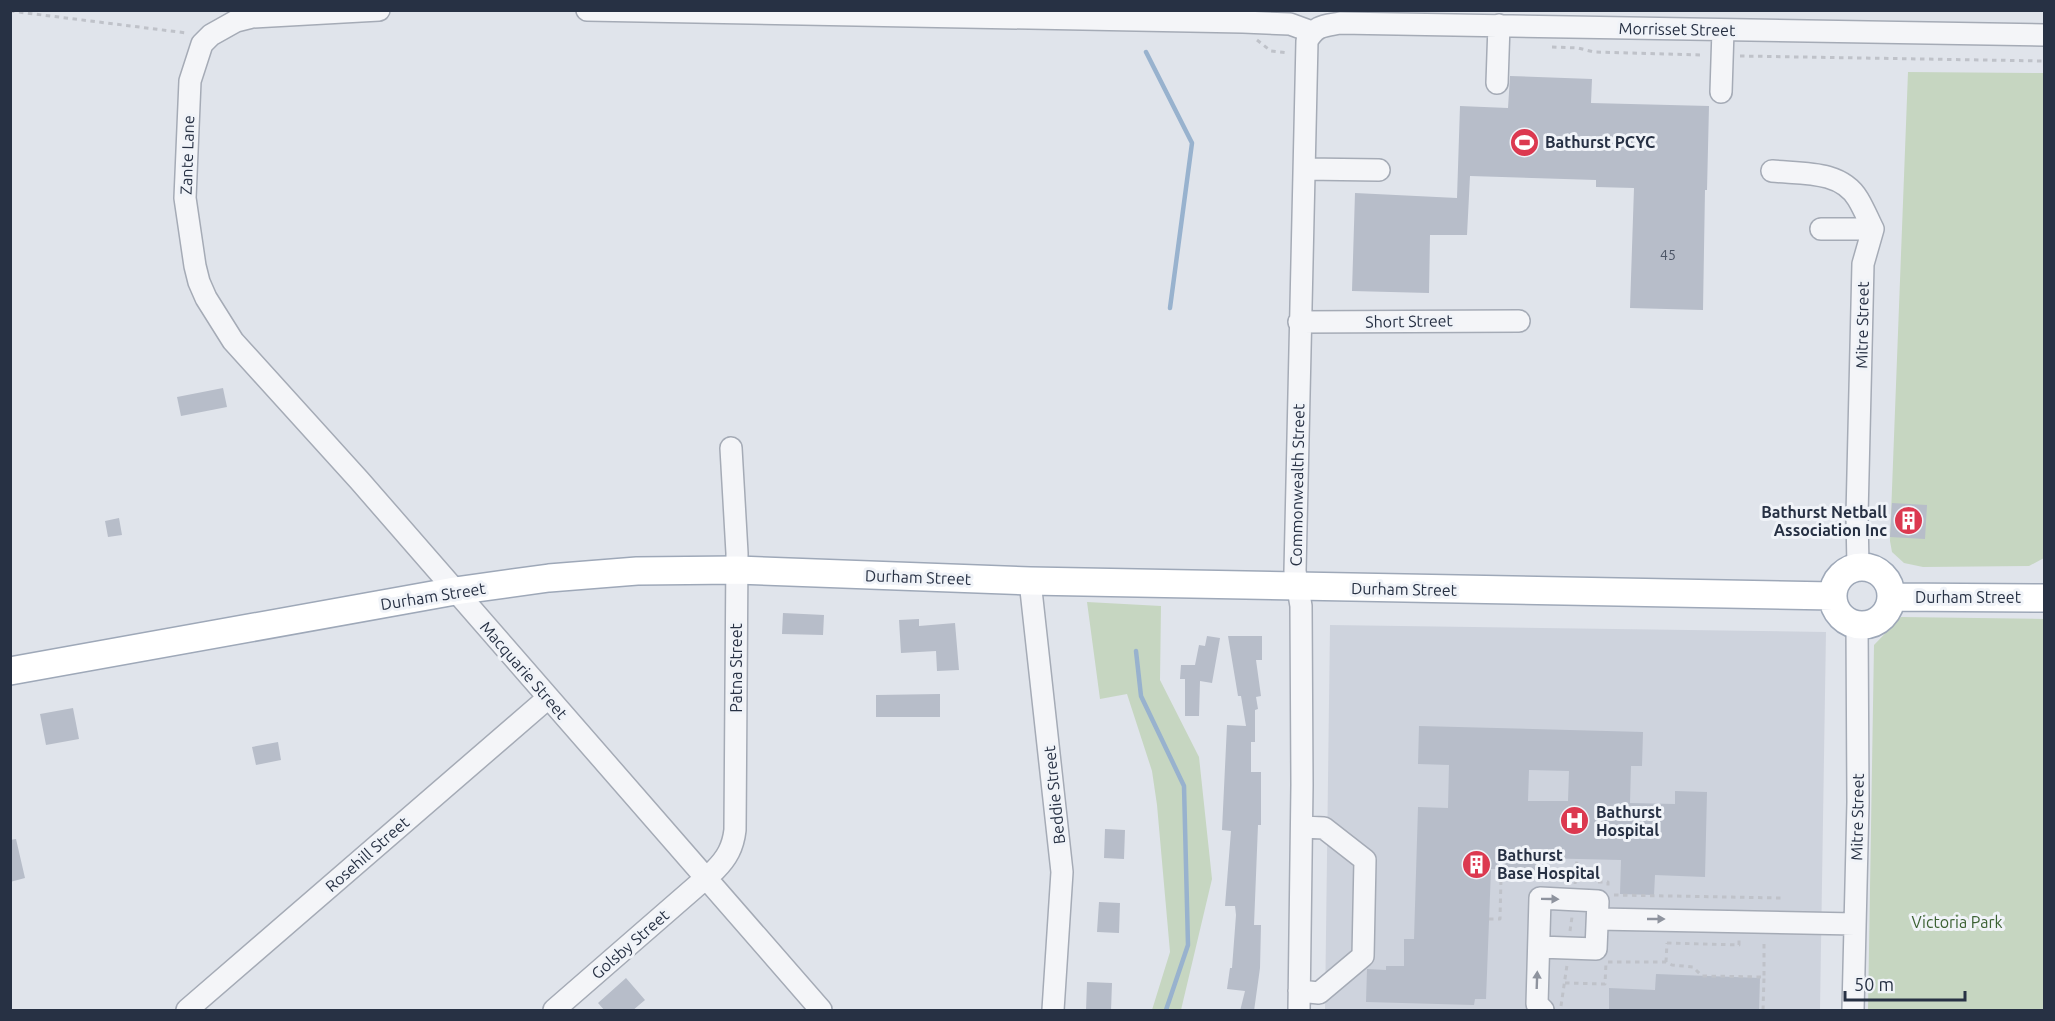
<svg xmlns="http://www.w3.org/2000/svg" width="2055" height="1021" viewBox="0 0 2055 1021" font-family="Ubuntu,sans-serif">
	<rect width="100%" height="100%" fill="#e0e4eb"/>
	<!-- built -->
	<path fill="#ced3dd" d="M1330 625 1826 632 1820 1010H1325Z"/>
	<!-- green -->
	<path fill="#c6d6c1" d="M1908 72 2044 73V558L2029 566 1923 567 1904 563 1892 552 1890 541Z
		M1087 602 1161 606 1160 680 1199 757 1212 879 1181 1010H1152L1170 952 1157 805 1152 771 1127 694 1100 699Z
		M1901 617 2044 619V1010H1868L1874 645Z"/>
	<g fill="none" stroke-linecap="round" stroke-linejoin="round">
		<!-- stream -->
		<path stroke="#98b2ce" stroke-width="4.5" d="M1146 52 1192 143 1170 308
			M1136 651 1141 696 1184 786 1188 945 1166 1010"/>
	</g>
	<!-- building -->
	<path fill="#b7bdc9" fill-rule="evenodd" d="M1510 76 1592 79 1591 103 1709 106 1707 190H1705L1703 310 1630 308 1634 188 1596 187V180L1470 176 1467 235H1430L1429 293 1352 291 1355 193 1457 198 1460 106 1508 108Z
		M223 388 227 407 181 416 177 397Z
		M1892 503 1927 505 1925 539 1890 537Z
		M119 518 122 535 108 537 105 521Z
		M783 613 824 615 823 635 782 634Z
		M919 619V626L955 623 959 670 937 671 936 651 901 653 899 620Z
		M1207 636 1220 638 1212 683 1200 681 1199 716H1185V679H1180L1181 665H1195L1199 645 1205 646Z
		M1228 636H1262V660H1256L1261 696 1256 697 1258 709 1255 710V742H1251V772H1261V825H1258L1254 925H1261L1260 968 1254 1011H1240L1245 991 1227 989 1230 968H1232L1236 915 1235 906H1225L1231 831 1222 830 1227 725 1246 726 1241 696H1238Z
		M940 694V717H876V695Z
		M73 708 79 739 46 745 40 714Z
		M1419 726 1643 732 1642 766H1631L1630 803 1675 804V791L1707 792 1705 877 1655 875 1654 895 1620 894 1621 860 1537 858 1536 870 1491 869 1486 999H1475L1474 1005 1366 1002 1367 969 1386 970V966H1404V939H1414L1418 807 1448 808 1449 765 1418 764ZM1529 770 1569 771 1568 801H1528Z
		M278 742 281 760 256 765 252 747Z
		M1105 829 1125 830 1124 859 1104 858Z
		M16 839 25 878 10 882V840Z
		M1099 902 1120 903 1119 933 1097 932Z
		M1656 974 1760 978 1759 1011H1609V988L1655 990Z
		M626 978 645 1000 632 1011H605L598 1003Z
		M1087 982 1112 983 1111 1011H1086Z"/>
	<g fill="none" stroke-linecap="round" stroke-linejoin="round">
		<defs>
			<path id="minor" d="M379 10 252 17 236 21 211 35 202 44 190 81 185 198 195 266 199 282 206 298 233 341 359 480 821 1010
				M587 10 1243 22 1290 24 1312 32
				M1497 83 1499 25
				M1721 92 1723 30
				M1305 169 1379 170
				M1772 171C1802 174 1841 170 1858 199 1864 209 1868 219 1873 229
				M1821 229H1873
				M1299 322 1519 321
				M1858 567 1857 516 1863 264 1873 229
				M1030 581 1062 872 1053 1010
				M1598 919 1855 924
				M1539 947 1596 949 1598 901 1540 898 1537 1004 1543 1010
				M1299 991 1319 993 1363 956 1365 860 1324 828 1302 827
				M187 1010 548 698
				M554 1010 715 870C727 858 733 847 735 830L737 553 731 448
				M1299 1010 1302 785 1301 606 1295 571 1307 41C1316 25 1324 26 1340 23L2044 35
				M1853 1010 1858 802 1857 624"/>
			<path id="major" d="M1833 596a29 29 0 1 1 58 0a29 29 0 1 1-58 0Z
				M1891 597 2044 598
				M10 671 455 591 549 578 637 571 737 570 1030 581 1833 596"/>
		</defs>
		<!-- minor casing -->
		<use href="#minor" stroke="#a5abb6" stroke-width="24"/>
		<!-- major casing -->
		<use href="#major" stroke="#9ea8b8" stroke-width="30"/>
		<!-- path -->
		<path stroke="#bfc2c9" stroke-width="3" stroke-dasharray="4.5 4.5" stroke-linecap="butt" d="M10 11 187 33
			M1257 40 1271 51 1288 53
			M1552 47 1578 48 1594 52 1703 55
			M1740 56 2044 61
			M1598 882H1608V887
			M1575 884 1577 859
			M1614 895 1783 898
			M1489 919H1500L1501 877 1538 879
			M1570 931 1572 917
			M1667 943 1739 945V938
			M1608 962H1666L1672 965 1693 967 1702 976 1764 977V940
			M1666 962 1667 943
			M1565 983 1605 984 1606 963
			M1561 1006 1567 965
			M1763 1010 1764 977"/>
		<!-- minor -->
		<use href="#minor" stroke="#f4f5f8" stroke-width="21"/>
		<!-- major -->
		<use href="#major" stroke="#fff" stroke-width="27"/>
	</g>
	<!-- one-way arrows -->
	<defs><path id="oneway-solid" d="M-6-.8H1V-3.2L6.5 0L1 3.2V.8H-6Z" transform="scale(1.5)"/></defs>
	<g fill="#8e939e">
		<use href="#oneway-solid" transform="translate(1550 899) rotate(1)"/>
		<use href="#oneway-solid" transform="translate(1656 919)"/>
		<use href="#oneway-solid" transform="translate(1537 980) rotate(-88)"/>
	</g>
	<!-- icons -->
	<defs>
		<symbol id="stadium-disc" viewBox="-11 -11 22 22"><circle r="9.5" fill="#dc3950" stroke="#f0f3f8"/><path d="M0-5a6.5 5 0 1 0 0 10a6.5 5 0 1 0 0-10ZM-3.5-1.8h7v3.6h-7Z" fill="#fff"/></symbol>
		<symbol id="building-disc" viewBox="-11 -11 22 22"><circle r="9.5" fill="#dc3950" stroke="#f0f3f8"/><path d="M-4-6H4V6H1V3H-1V6H-4ZM-2.5-4.3h1.7v1.8h-1.7ZM.8-4.3h1.7v1.8H.8ZM-2.5-1h1.7V.8h-1.7ZM.8-1h1.7V.8H.8Z" fill="#fff"/></symbol>
		<symbol id="hospital-disc" viewBox="-11 -11 22 22"><circle r="9.5" fill="#dc3950" stroke="#f0f3f8"/><path d="M-5-5h3v3.5h4V-5h3V5h-3V1.5h-4V5h-3Z" fill="#fff"/></symbol>
	</defs>
	<g fill-rule="evenodd">
		<use href="#stadium-disc" x="1508" y="126" width="33" height="33"/>
		<use href="#building-disc" x="1892" y="504" width="33" height="33"/>
		<use href="#hospital-disc" x="1558" y="804" width="33" height="33"/>
		<use href="#building-disc" x="1460" y="848" width="33" height="33"/>
	</g>
	<g text-anchor="middle" stroke-width="6" stroke-linejoin="round" paint-order="stroke">
		<!-- number labels -->
		<g font-size="14" fill="#4b5465">
			<text x="1668" y="260">45</text>
		</g>
		<!-- street labels -->
		<g font-size="16" fill="#273144" stroke="#f0f3f8">
			<text transform="translate(1677 29) rotate(1)" y="6">Morrisset Street</text>
			<text transform="translate(187 155) rotate(-88)" y="6">Zante Lane</text>
			<text transform="translate(1409 321) rotate(-1)" y="6">Short Street</text>
			<text transform="translate(1862 325) rotate(-89)" y="6">Mitre Street</text>
			<text transform="translate(1297 485) rotate(-89)" y="6">Commonwealth Street</text>
			<text transform="translate(918 577) rotate(2)" y="6">Durham Street</text>
			<text transform="translate(1404 589) rotate(1)" y="6">Durham Street</text>
			<text transform="translate(433 596) rotate(-9)" y="6">Durham Street</text>
			<text x="1968" y="603">Durham Street</text>
			<text transform="translate(736 668) rotate(-90)" y="6">Patna Street</text>
			<text transform="translate(524 670) rotate(49)" y="6">Macquarie Street</text>
			<text transform="translate(1054 795) rotate(-96)" y="6">Beddie Street</text>
			<text transform="translate(1857 817) rotate(-89)" y="6">Mitre Street</text>
			<text transform="translate(367 854) rotate(-41)" y="6">Rosehill Street</text>
			<text transform="translate(630 944) rotate(-41)" y="6">Golsby Street</text>
		</g>
		<!-- poi labels -->
		<g font-size="16" font-weight="bold" fill="#273144" stroke="#f0f3f8" text-anchor="start">
			<text x="1545" y="148">Bathurst PCYC</text>
			<text x="1887" y="518" text-anchor="end">Bathurst Netball<tspan x="1887" dy="18">Association Inc</tspan></text>
			<text x="1596" y="818">Bathurst<tspan x="1596" dy="18">Hospital</tspan></text>
			<text x="1497" y="861">Bathurst<tspan x="1497" dy="18">Base Hospital</tspan></text>
		</g>
		<!-- park labels -->
		<g font-size="16" fill="#3b6133" stroke="#f0f3f8">
			<text x="1957" y="928">Victoria Park</text>
		</g>
	</g>
	<!-- border -->
	<rect width="2055" height="1021" fill="none" stroke="#273144" stroke-width="24"/>
	<!-- scale -->
	<path d="M1845 991v9h120v-9" fill="none" stroke="#273144" stroke-width="3"/>
	<text x="1854" y="991" font-size="18" fill="#273144" stroke="#f0f3f8" stroke-width="4.5" paint-order="stroke">50 m</text>
</svg>
